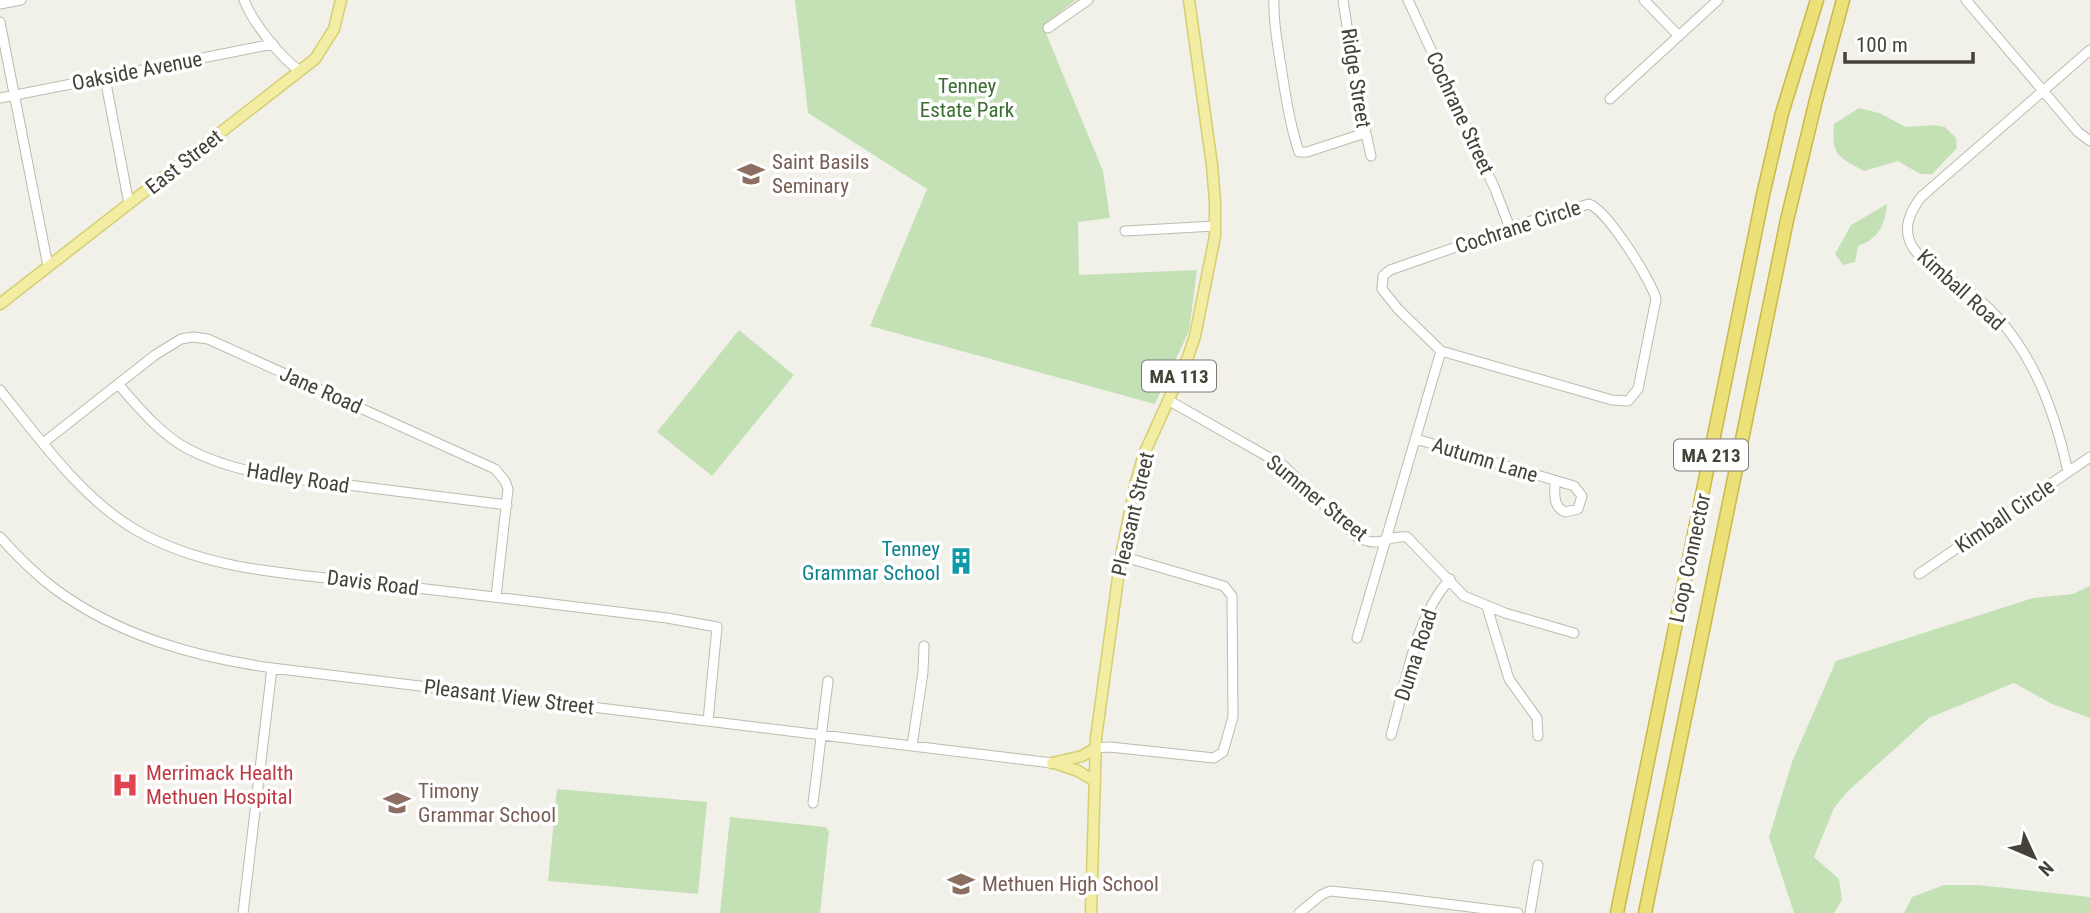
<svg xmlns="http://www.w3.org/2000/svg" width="2090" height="913" viewBox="0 0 2090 913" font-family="'Roboto Condensed',sans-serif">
	<rect width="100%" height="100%" fill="#f2f1e9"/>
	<!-- green -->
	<path fill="#c4e1b6" d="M795 0H1076L1043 26 1103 171 1110 218 1078 222 1079 275 1197 270 1189 331 1155 404 870 326 927 189 808 113Z
		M1859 108 1879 113 1906 127 1934 125 1945 127 1956 138 1957 148 1932 174H1920L1898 161 1864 171C1838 157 1831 155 1834 124Z
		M1887 204C1885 226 1878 239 1858 246L1855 262 1843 265 1835 254 1851 225Z
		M739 330 794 375 712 476 657 432Z
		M2090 586V718L2050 703 2014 683 1929 718 1847 792 1834 808 1814 857 1839 879 1842 900 1834 913H1794L1769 837 1792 762 1836 661 2033 598 2073 594Z
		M557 789 707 802 698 894 548 881Z
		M730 817 825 827 829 831 820 913H720Z
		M1944 885H1978L2090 897V913H1904L1912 897Z"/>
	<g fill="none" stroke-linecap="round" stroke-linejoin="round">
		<defs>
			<path id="minor" d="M244 0C253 23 280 57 300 71
				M1274 0C1273 20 1277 40 1280 60 1285 91 1289 122 1299 152H1307L1365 133
				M1343 0 1358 98 1371 156
				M1408 0 1495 189 1510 228
				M1644 0 1679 36
				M1966 0 2078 132 2090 141
				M0 4 21 0
				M0 22 48 266
				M1048 28 1088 0
				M105 78 129 204
				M0 98 273 44
				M1610 99 1718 0
				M1589 204C1607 210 1651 280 1656 299L1638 389 1628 401 1612 400 1441 351 1398 309 1382 289 1383 276 1390 270 1531 221Z
				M1125 231 1215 226
				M118 384C139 408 160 434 188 449 238 475 293 479 348 485 401 492 454 498 507 505
				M0 390C39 438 82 499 136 530 209 573 301 574 383 584 478 595 572 606 667 618L717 627 708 721
				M1168 400 1284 466 1357 537C1380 549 1386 535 1407 537L1464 596 1505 613 1574 633
				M1416 439 1574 486 1582 496 1578 509 1565 512C1552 506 1555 493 1555 481
				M43 443 155 355 181 339 193 337 208 339 495 469 505 481 508 489 496 597
				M2068 472C2054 407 2029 340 1975 296 1955 280 1925 268 1912 246 1902 228 1910 212 1921 197L2090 50
				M0 537C17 556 35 574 55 589 119 636 195 657 272 668L1052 763
				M1919 574 2090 457
				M1487 607 1509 679 1537 718 1538 736
				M1357 638 1441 351
				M1391 735C1406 684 1414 619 1450 579
				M912 746 923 672 924 646
				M1096 748 1110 747 1214 758 1223 752 1233 717 1232 596 1224 586 1121 556
				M813 803 828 681
				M243 913 272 668
				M1299 913 1321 895 1330 891 1390 897 1518 913
				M1530 913 1538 865"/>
			<path id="major" d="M0 304 315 59 334 29 341 0
				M1052 763 1082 756 1096 748
				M1055 763 1078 771 1093 780
				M1091 913 1096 738 1121 556 1136 482 1144 454 1188 357 1195 336 1215 236V202L1212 165 1189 0"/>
			<path id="highway" d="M1617 913 1763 195 1782 113 1817 0
				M1645 913 1787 220 1816 100 1843 0"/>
		</defs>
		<!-- minor casing -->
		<use href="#minor" stroke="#bcbbac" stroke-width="11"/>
		<!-- major casing -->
		<use href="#major" stroke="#d5ce74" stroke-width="13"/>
		<!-- highway casing -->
		<use href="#highway" stroke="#cab84a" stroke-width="15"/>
		<!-- minor -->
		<use href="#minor" stroke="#fff" stroke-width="9"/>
		<!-- major -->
		<use href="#major" stroke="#f2eda2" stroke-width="10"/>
		<!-- highway -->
		<use href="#highway" stroke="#ece079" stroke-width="12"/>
	</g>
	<!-- icons -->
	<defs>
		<symbol id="school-bare" viewBox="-9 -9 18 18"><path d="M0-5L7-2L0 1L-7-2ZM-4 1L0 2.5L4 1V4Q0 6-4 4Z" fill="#8d6e63" stroke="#fff" stroke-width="2.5" paint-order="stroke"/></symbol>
		<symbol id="building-bare" viewBox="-9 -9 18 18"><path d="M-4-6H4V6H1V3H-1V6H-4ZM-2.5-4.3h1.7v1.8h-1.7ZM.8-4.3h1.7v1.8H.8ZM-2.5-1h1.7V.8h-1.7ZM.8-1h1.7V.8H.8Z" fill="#0f9aa8" stroke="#fff" stroke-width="2.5" paint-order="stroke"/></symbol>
		<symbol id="hospital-bare" viewBox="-9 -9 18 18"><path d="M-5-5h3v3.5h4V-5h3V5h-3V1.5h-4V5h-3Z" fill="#e0444e" stroke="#fff" stroke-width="2.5" paint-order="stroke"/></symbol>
	</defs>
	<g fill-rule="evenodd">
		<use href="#school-bare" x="732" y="155" width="38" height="38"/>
		<use href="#building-bare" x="942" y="542" width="38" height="38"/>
		<use href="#hospital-bare" x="106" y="766" width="38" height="38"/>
		<use href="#school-bare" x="378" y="784" width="38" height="38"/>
		<use href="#school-bare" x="942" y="865" width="38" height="38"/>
	</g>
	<g text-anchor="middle" stroke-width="7" stroke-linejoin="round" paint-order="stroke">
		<!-- shield labels -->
		<g fill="#fff" stroke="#7d7b74" stroke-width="2">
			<rect x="1142" y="360.5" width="74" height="31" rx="5"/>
			<rect x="1674" y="439.5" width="74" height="31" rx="5"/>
		</g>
		<g font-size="19" font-weight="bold" fill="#454338">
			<text x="1179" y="383">MA 113</text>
			<text x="1711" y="462">MA 213</text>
		</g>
		<!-- street labels -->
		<g font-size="21" fill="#454338" stroke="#fff">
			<text transform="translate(137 71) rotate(-11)" y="7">Oakside Avenue</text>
			<text transform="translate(1356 78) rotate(81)" y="7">Ridge Street</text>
			<text transform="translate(1460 113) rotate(65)" y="7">Cochrane Street</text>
			<text transform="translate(184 162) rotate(-38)" y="7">East Street</text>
			<text transform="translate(1518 227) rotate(-18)" y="7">Cochrane Circle</text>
			<text transform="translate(1961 290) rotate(42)" y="7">Kimball Road</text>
			<text transform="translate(321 390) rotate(24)" y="7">Jane Road</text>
			<text transform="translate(1485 460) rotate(17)" y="7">Autumn Lane</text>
			<text transform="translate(298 478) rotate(9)" y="7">Hadley Road</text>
			<text transform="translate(1317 498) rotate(39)" y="7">Summer Street</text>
			<text transform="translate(1133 514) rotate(-77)" y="7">Pleasant Street</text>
			<text transform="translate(2005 516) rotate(-34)" y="7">Kimball Circle</text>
			<text transform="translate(1690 558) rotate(-78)" y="7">Loop Connector</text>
			<text transform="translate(373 583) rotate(7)" y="7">Davis Road</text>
			<text transform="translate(1416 655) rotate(-72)" y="7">Duma Road</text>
			<text transform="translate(509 697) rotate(7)" y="7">Pleasant View Street</text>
		</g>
		<!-- park labels -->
		<g font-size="21" fill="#3b6f32" stroke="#fff">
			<text x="967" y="93">Tenney<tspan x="967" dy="24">Estate Park</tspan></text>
		</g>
		<!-- education labels -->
		<g font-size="21" fill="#785e54" stroke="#fff" text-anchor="start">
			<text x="772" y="169">Saint Basils<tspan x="772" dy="24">Seminary</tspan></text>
			<text x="418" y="798">Timony<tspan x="418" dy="24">Grammar School</tspan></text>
			<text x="982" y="891">Methuen High School</text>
		</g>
		<!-- culture labels -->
		<g font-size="21" fill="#0d838f" stroke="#fff" text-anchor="end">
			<text x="940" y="556">Tenney<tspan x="940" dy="24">Grammar School</tspan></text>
		</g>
		<!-- health labels -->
		<g font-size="21" fill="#be3a42" stroke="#fff" text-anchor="start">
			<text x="146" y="780">Merrimack Health<tspan x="146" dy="24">Methuen Hospital</tspan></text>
		</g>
	</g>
	<!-- north arrow -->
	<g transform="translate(2034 857) rotate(134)" stroke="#ffffff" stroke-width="5" paint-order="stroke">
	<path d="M0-5L12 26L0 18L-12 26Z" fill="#454338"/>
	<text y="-10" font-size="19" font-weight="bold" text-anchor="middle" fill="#454338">N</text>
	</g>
	<!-- scale -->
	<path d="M1845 52v10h128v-10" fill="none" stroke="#454338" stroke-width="3.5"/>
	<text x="1856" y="52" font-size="21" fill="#454338" stroke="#ffffff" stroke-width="5" paint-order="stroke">100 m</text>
</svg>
